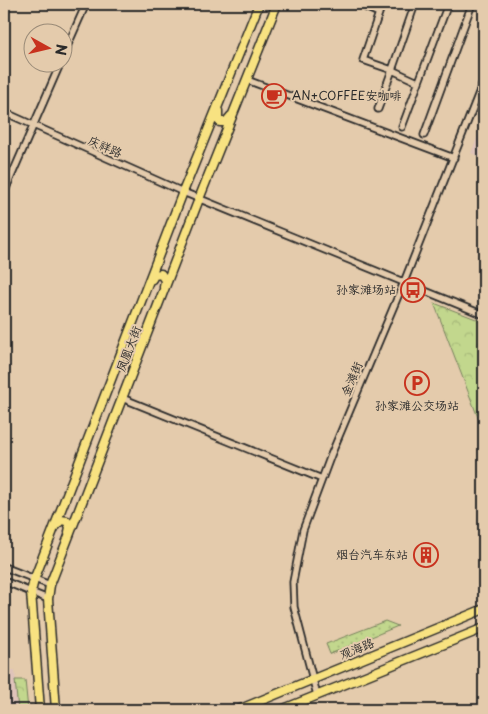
<svg xmlns="http://www.w3.org/2000/svg" width="488" height="714" viewBox="0 0 488 714" font-family="'Playpen Sans','LXGW WenKai TC',sans-serif">
	<defs>
		<pattern id="grass-dots" width="8" height="8" patternUnits="userSpaceOnUse" patternTransform="scale(1.25)"><rect width="8" height="8" fill="#c2d78d"/><path d="M2 2h.1M6 6h.1" fill="none" stroke="#a7b97a" stroke-width="1.8" stroke-linecap="round"/></pattern>
		<pattern id="forest-crowns" width="20" height="18" patternUnits="userSpaceOnUse" patternTransform="scale(1.25)"><rect width="20" height="18" fill="#c2d78d"/><path d="M2 6a3 3 0 1 1 6 0M12 15a3 3 0 1 1 6 0" fill="none" stroke="#a7b97a"/></pattern>
	</defs>
	<rect width="100%" height="100%" fill="#e4cbac"/>
	<filter id="ink" filterUnits="userSpaceOnUse"><feTurbulence type="fractalNoise" baseFrequency=".02" numOctaves="2"/><feDisplacementMap in="SourceGraphic" scale="10" xChannelSelector="R" yChannelSelector="G"/><feConvolveMatrix kernelMatrix="1 2 1 2 8 2 1 2 1" color-interpolation-filters="sRGB"/></filter>
	<g filter="url(#ink)">
		<!-- built -->
		<path fill="#dfc3ba" d="M484 121V159L471 153Z
			M4 667 15 671 18 710H4Z"/>
		<!-- grass -->
		<path fill="url(#grass-dots)" stroke="#76815c" d="M385 621 398 626 330 654 326 644Z"/>
		<!-- forest -->
		<path fill="url(#forest-crowns)" stroke="#76815c" d="M434 303 484 322V433Z
			M15 680H25L28 710H18Z"/>
		<g fill="none" stroke-linecap="round" stroke-linejoin="round">
			<defs>
				<path id="minor" d="M358 4 379 13 363 60 392 70 378 109
					M415 4 392 70 418 82
					M379 13 382 4
					M62 58 86 4
					M247 80 454 158
					M4 112 183 192 484 315
					M402 127 448 4
					M424 135 472 4
					M4 193 61 62
					M122 398 322 479
					M4 567 50 585
					M4 581 48 599
					M317 695 294 607 293 582 303 530 331 455 404 282 484 80
					M301 702 304 710"/>
				<path id="major" d="M218 111V120L220 122H226L231 116
					M152 279 154 275 161 274 165 280 164 287
					M56 526 61 520 67 521 70 527 69 532
					M40 710 31 592 34 580 183 192 259 4
					M56 710 48 599 50 585 199 199 277 4
					M238 710 484 609
					M281 710 484 628"/>
			</defs>
			<!-- minor casing -->
			<use href="#minor" stroke="#2b2b2b" stroke-width="9"/>
			<!-- major casing -->
			<use href="#major" stroke="#2b2b2b" stroke-width="11"/>
			<!-- minor -->
			<use href="#minor" stroke="#e4cbac" stroke-width="5.5"/>
			<!-- major -->
			<use href="#major" stroke="#f8e281" stroke-width="8"/>
		</g>
	</g>
	<!-- icons -->
	<defs>
		<symbol id="cafe-ring" viewBox="-11 -11 22 22"><circle r="9.5" fill="#e4cbac" stroke="#c8321e" stroke-width="1.5"/><path d="M-5.5-4.5H6V0H3Q3 3.5 0 3.5H-2.5Q-5.5 3.5-5.5 0ZM3-3.2v2h1.7v-2ZM-6 4.5H4V6H-6Z" fill="#c8321e"/></symbol>
		<symbol id="bus-ring" viewBox="-11 -11 22 22"><circle r="9.5" fill="#e4cbac" stroke="#c8321e" stroke-width="1.5"/><path d="M-5-6H5V4H4V6H2V4H-2V6H-4V4H-5ZM-3.5-4V0h7V-4ZM-3.5 1.2v1.5H-2V1.2ZM2 1.2v1.5H3.5V1.2Z" fill="#c8321e"/></symbol>
		<symbol id="parking-ring" viewBox="-11 -11 22 22"><circle r="9.5" fill="#e4cbac" stroke="#c8321e" stroke-width="1.5"/><path d="M-3.5-5.5H1a3.5 3.5 0 0 1 0 7H-1V5.5H-3.5ZM-1-3.4V-.6H.8a1.4 1.4 0 0 0 0-2.8Z" fill="#c8321e"/></symbol>
		<symbol id="building-ring" viewBox="-11 -11 22 22"><circle r="9.5" fill="#e4cbac" stroke="#c8321e" stroke-width="1.5"/><path d="M-4-6H4V6H1V3H-1V6H-4ZM-2.5-4.3h1.7v1.8h-1.7ZM.8-4.3h1.7v1.8H.8ZM-2.5-1h1.7V.8h-1.7ZM.8-1h1.7V.8H.8Z" fill="#c8321e"/></symbol>
	</defs>
	<g fill-rule="evenodd">
		<use href="#cafe-ring" x="260" y="82" width="28" height="28"/>
		<use href="#bus-ring" x="399" y="276" width="28" height="28"/>
		<use href="#parking-ring" x="403" y="369" width="28" height="28"/>
		<use href="#building-ring" x="412" y="541" width="28" height="28"/>
	</g>
	<g text-anchor="middle" stroke-width="4" stroke-linejoin="round" paint-order="stroke">
		<!-- poi labels -->
		<g font-size="12" fill="#2b2b2b" stroke="#e4cbac" text-anchor="end">
			<text x="292" y="100" text-anchor="start">AN+COFFEE安咖啡</text>
			<text x="396" y="294">孙家滩场站</text>
			<text x="417" y="410" text-anchor="middle">孙家滩公交场站</text>
			<text x="408" y="559">烟台汽车东站</text>
		</g>
		<!-- street labels -->
		<g font-size="12" fill="#2b2b2b" stroke="#e4cbac">
			<text transform="translate(105 147) rotate(24)" y="4">庆祥路</text>
			<text transform="translate(129 349) rotate(-69)" y="4">凤凰大街</text>
			<text transform="translate(352 379) rotate(-67)" y="4">金滩街</text>
			<text transform="translate(357 649) rotate(-22)" y="4">观海路</text>
		</g>
	</g>
	<!-- margin -->
	<rect width="488" height="714" fill="none" stroke="#e4cbac" stroke-width="20"/>
	<rect x="10" y="10" width="468" height="694" fill="none" stroke="#2b2b2b" stroke-width="2" filter="url(#ink)"/>
	<!-- north arrow -->
	<g transform="translate(48 48) rotate(98)"><circle r="24" fill="#e4cbac" stroke="#9a8b78"/>
	<path d="M0-4L9 19L0 12L-9 19Z" fill="#c8321e"/>
	<text y="-8" font-size="14" font-weight="bold" text-anchor="middle" fill="#2b2b2b">N</text>
	</g>
</svg>
